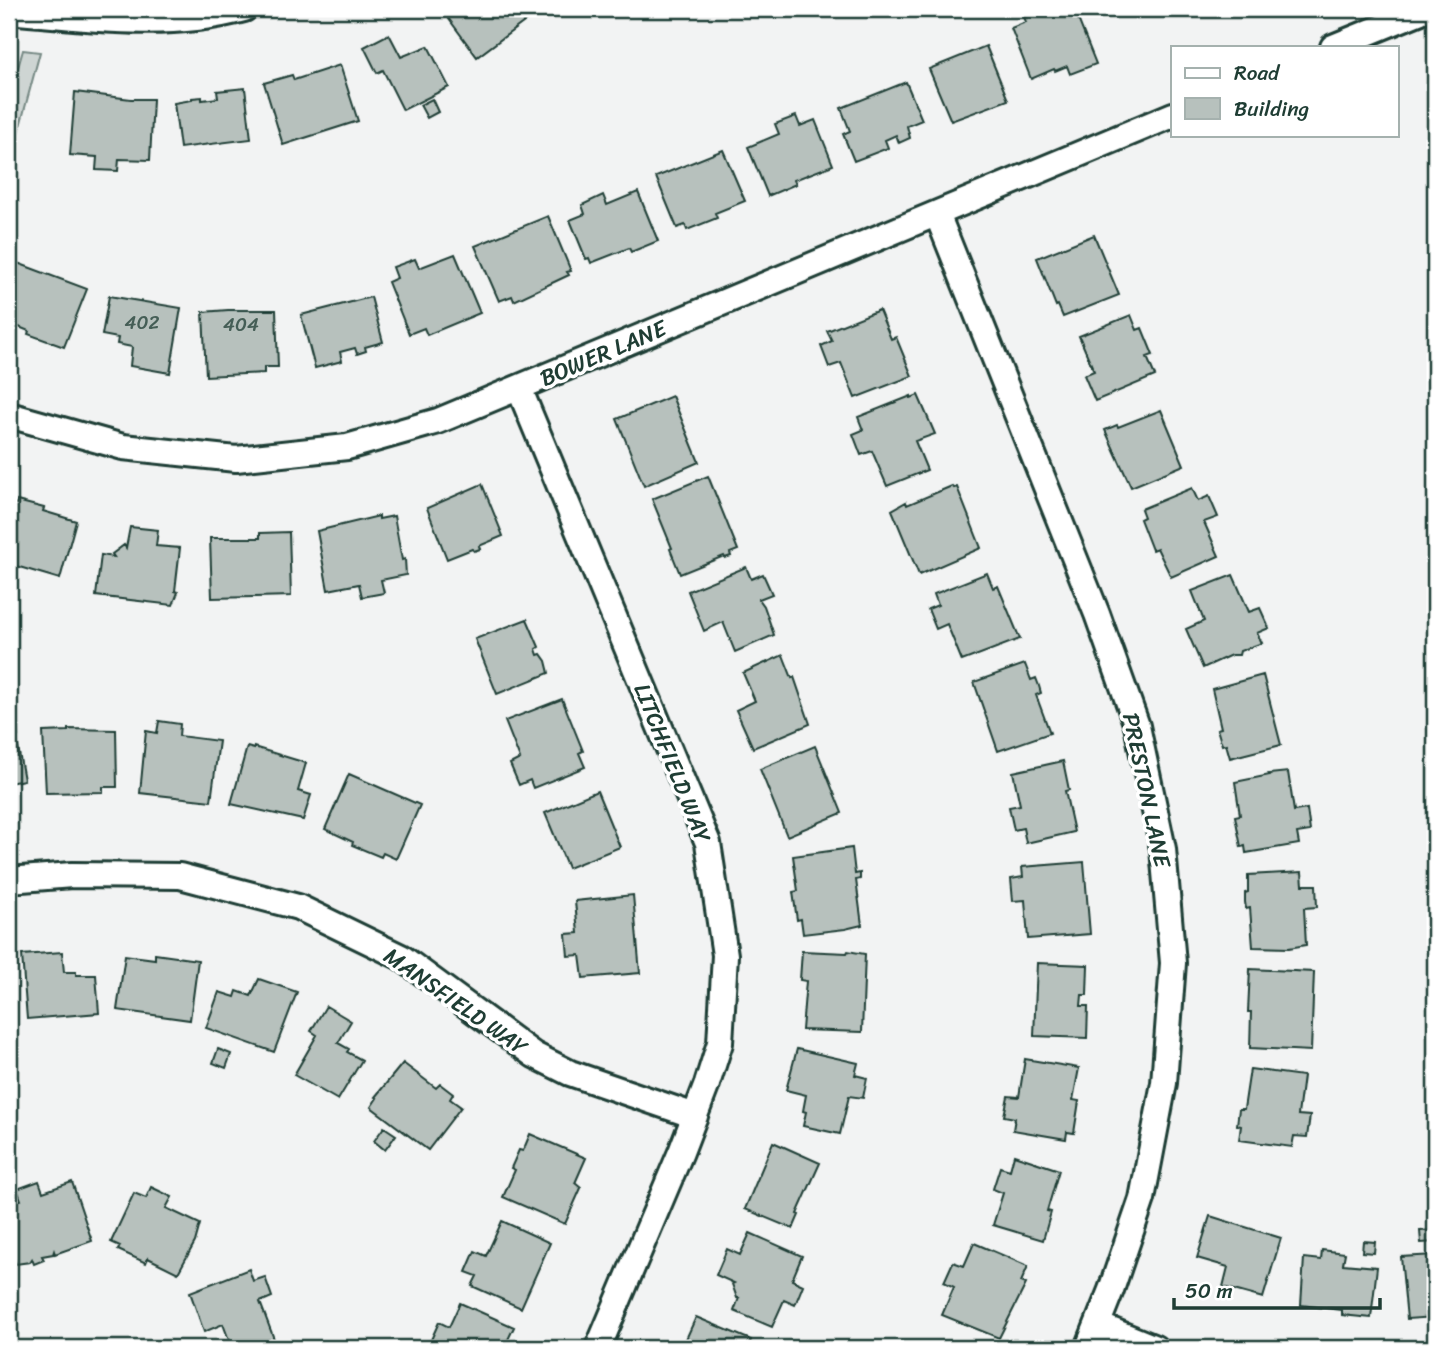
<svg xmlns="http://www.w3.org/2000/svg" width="1444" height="1357" viewBox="0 0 1444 1357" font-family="Sriracha,sans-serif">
	<rect width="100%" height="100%" fill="#f2f3f3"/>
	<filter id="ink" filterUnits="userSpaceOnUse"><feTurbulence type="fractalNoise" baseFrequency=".0143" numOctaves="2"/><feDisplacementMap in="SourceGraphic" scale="14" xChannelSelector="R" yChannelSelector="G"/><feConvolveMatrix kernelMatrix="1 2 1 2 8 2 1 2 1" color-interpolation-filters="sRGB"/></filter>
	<g filter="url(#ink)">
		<!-- green -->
		<path fill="#ced5d3" stroke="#768984" stroke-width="2" d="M23 50 40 52 9 167V99Z"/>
		<!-- building -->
		<path fill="#b7c1bd" stroke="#1f3d34" stroke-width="2" d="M446 9H538L539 11 477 57 443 11Z
			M1045 9H1051L1052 11 1058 9H1074L1096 64 1070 74 1067 66 1055 71 1054 69 1031 79 1011 28 1026 22 1024 17Z
			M389 34 401 57 428 46 449 87 403 110 383 70 377 73 364 47Z
			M986 46 1008 100 951 121 929 69Z
			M340 65 358 121 283 145 264 83 292 75 294 80Z
			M906 82 922 120 907 126 910 138 899 143 896 135 885 140 888 148 854 161 843 134 850 131 841 108Z
			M245 88 251 139 180 148 174 103 192 100V98L202 97V100L218 98 217 91Z
			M75 92 131 99H153L150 160 119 159 118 171 96 170 97 157 70 155Z
			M432 99 438 112 427 118 420 105Z
			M796 116 800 126 815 120 833 165 794 180 796 184 768 196 748 147 779 134 775 124Z
			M723 150 745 201 715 213 717 218 687 230 685 225 677 228 656 177Z
			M638 192 658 241 631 252 629 248 591 263 589 258 586 259 570 220 585 214 582 205 603 195 607 205Z
			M548 216 571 271 567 272 569 275 514 301 512 296 499 301 475 246Z
			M1094 235 1119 295 1063 317 1058 305 1056 306 1037 258Z
			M455 254 480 313 427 335 424 328 409 334 388 282 397 278 393 267 415 259 419 268Z
			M12 261 87 289 64 347 28 334 29 331 9 323V270Z
			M109 296 181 308 170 373 130 366 132 347 117 344 118 338 102 335Z
			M371 297 383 342 365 347 366 351 357 354 355 348 340 352 342 361 315 368 301 315Z
			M228 310H276L278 367H264V373L206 376 203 312Z
			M879 310 891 339 896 337 912 376 855 398 841 363 829 367 821 346 832 341 827 331Z
			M1131 315 1137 330 1142 328 1153 355 1147 357 1155 376 1095 401 1084 375 1094 371 1079 336Z
			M918 395 935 434 915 441 927 470 887 486 872 451 861 455 853 434 863 430 858 417 911 396V398Z
			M672 396 699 462 644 486 617 419Z
			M1161 410 1184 465 1131 487 1105 430 1117 425 1118 427Z
			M708 476 738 550 730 553 731 556 725 558 724 556 680 574 670 549 672 548 652 499Z
			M482 484 503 536 479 546 480 549 474 551 472 549 447 559 427 508Z
			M952 486 954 488 957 487 981 548 919 575 892 510 906 502 907 505Z
			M1192 488 1198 501 1209 496 1218 517 1204 522 1219 556 1171 577 1157 548 1152 550 1140 519 1144 517 1141 509Z
			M17 501 44 508 43 511 76 521 60 579 9 564V502L16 504Z
			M379 516V519L394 516 402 560 405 559 406 575 381 580 384 593 362 597 359 584 328 590 317 531Z
			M130 527 158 530 156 546 180 548 175 591 178 592 173 605 96 596 101 555 114 557 112 554 124 545 126 548Z
			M289 532 291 596 212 598 210 538H260V533Z
			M746 567 751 579 763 574 772 594 759 599 764 606 774 635 735 652 723 622 704 631 688 591Z
			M987 573 993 588 998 586 1020 639 962 661 947 624 936 629 928 609 938 605 934 594Z
			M1233 575 1249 612 1260 608 1269 628 1257 633 1262 643 1240 651 1239 655H1231L1203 668 1186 629 1204 621 1192 591Z
			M527 619 539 647 536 649 538 655 541 654 546 661 549 673 497 694 475 639Z
			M783 655 792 678 794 677 810 724 753 748 736 710 755 701 743 673Z
			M1025 664 1031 680 1036 678 1039 686 1041 693 1036 695 1050 733 998 751 974 682Z
			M1263 675 1281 745 1230 758 1226 744 1222 745 1217 729 1221 728 1212 689Z
			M562 699 583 751 579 753 585 767 533 788 530 780 519 785 510 764 520 759 505 721Z
			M9 721H14L17 727 18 736H16L24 780 9 783Z
			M159 721 180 724 179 736 219 741 211 801 140 793 146 731 157 733Z
			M68 729 116 730 117 787H103V792L46 793 43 732 68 731Z
			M815 746 842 813 787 836 760 769Z
			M247 747 254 749V747L306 763 298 791 311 795 303 820 231 804Z
			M1063 761 1069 790 1065 791 1074 832 1026 843 1023 828 1014 830 1009 807 1020 805 1013 772Z
			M1288 772 1294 811 1307 809 1310 831 1297 833 1299 844 1246 853 1245 846 1241 847 1235 816 1240 815 1235 782 1270 775 1269 774Z
			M349 774 420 805 396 859 383 853 381 857 352 845 353 842 325 829Z
			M597 791 620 847 568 868 545 813Z
			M852 848 855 874 860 873V879L856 880 862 925 845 929 803 934 801 919 797 920 793 892 798 891 793 856Z
			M1084 862 1090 934 1028 939 1025 900 1013 901 1011 879 1023 877 1022 867Z
			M1302 872 1303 885H1316L1317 907 1304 908 1306 945 1289 948 1253 947 1250 908 1246 909 1245 902V893L1248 892V875Z
			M633 895 640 973 583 978 580 955 568 956 566 934 578 933 575 901Z
			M802 951 847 953 848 951 865 954 862 1032 802 1030 806 981 800 980Z
			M62 952 64 972H76V975H96L99 1013 27 1019 22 955Z
			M155 954 198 960 190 1020 117 1010 125 955 155 959Z
			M1037 963 1088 965 1087 995H1082L1081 1006H1088L1087 1038 1034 1036Z
			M1250 969 1314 972 1311 1051 1250 1048 1251 1012H1248Z
			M259 979 297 992 274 1052 206 1028 219 992 235 997 237 991 251 996Z
			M326 1006 351 1021 338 1043 349 1049 347 1052 362 1060 338 1100 294 1075 317 1035 311 1031Z
			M218 1049 231 1054 226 1068 213 1063Z
			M797 1049 858 1063 855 1075 867 1078 863 1098 849 1096 840 1134 803 1126 806 1112 803 1111 806 1095 786 1090Z
			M1025 1059 1079 1068 1073 1100 1079 1101 1074 1133 1067 1132 1066 1139 1013 1130 1015 1118 1004 1116 1008 1096 1019 1097Z
			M403 1063 436 1088 440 1084 453 1094 450 1099 461 1107 428 1150 371 1107 377 1098 375 1097Z
			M1250 1069 1303 1076 1298 1115 1310 1116 1307 1137 1294 1136 1292 1147 1239 1140 1241 1126 1237 1125 1239 1109H1244Z
			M384 1127 396 1135 385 1150 374 1141Z
			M530 1134 586 1158 575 1183 581 1188 565 1224 503 1197 515 1170 511 1168 519 1150 523 1151Z
			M773 1142 820 1163 797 1214 799 1215 793 1229 745 1209Z
			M1014 1155 1059 1170 1047 1211 1051 1212 1043 1240 993 1225 1003 1193 993 1189 1000 1167 1010 1170Z
			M39 1181 43 1192 72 1182 92 1241 55 1254 54 1251 53 1254 42 1256 44 1260 34 1264 32 1259 30 1262 16 1264 9 1243V1204L21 1200 17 1189Z
			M151 1187 172 1197 166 1208 200 1224 195 1242 178 1273 148 1258 146 1263 118 1250 120 1246 111 1242 134 1193 146 1198Z
			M1210 1216 1281 1238 1263 1298 1223 1287 1228 1267 1197 1258Z
			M502 1221 550 1243 521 1308 472 1286 477 1276 466 1272 475 1251 486 1256Z
			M1435 1230V1242L1421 1243 1420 1231Z
			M750 1233 802 1256 792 1280 803 1285 795 1305 784 1300 772 1327 734 1311 739 1298H737L732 1284 734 1283 716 1275 727 1249 740 1255Z
			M1363 1241 1375 1242 1374 1253 1362 1252Z
			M974 1243 1028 1266 1021 1282 1026 1284 999 1338 942 1315 954 1287 944 1282 953 1262 964 1266Z
			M1322 1250 1345 1253 1343 1264 1377 1267 1371 1318 1342 1315V1310L1301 1305 1304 1258 1321 1260Z
			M1435 1255V1317L1407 1319 1401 1257Z
			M249 1269 253 1281 265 1277 272 1297 260 1302 274 1339 248 1348H232L223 1324 204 1332 190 1292Z
			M460 1303 514 1327 504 1348H439L430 1342 439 1322 449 1327Z
			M696 1317 751 1340 748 1348H682Z"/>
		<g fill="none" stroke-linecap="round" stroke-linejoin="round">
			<defs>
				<path id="minor" d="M9 11C87 18 168 30 244 9
					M1333 47 1426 9
					M937 214 1097 614 1137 726 1163 849 1173 963 1164 1083 1142 1199 1111 1290 1088 1348
					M519 388 708 843 725 955 720 1043 707 1084 681 1152 598 1348
					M9 415 123 447 236 459 347 447 438 421 1173 115
					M9 880 72 875 180 876 298 907 401 957 534 1055 570 1073 695 1116
					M1098 1325 1155 1348"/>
			</defs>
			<!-- minor casing -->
			<use href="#minor" stroke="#1f3d34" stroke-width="30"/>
			<!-- minor -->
			<use href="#minor" stroke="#fff" stroke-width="24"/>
		</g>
	</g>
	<g text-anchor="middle" stroke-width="7" stroke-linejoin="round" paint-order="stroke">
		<!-- number labels -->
		<g font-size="19" fill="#455e56">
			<text x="142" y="329">402</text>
			<text x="241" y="331">404</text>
		</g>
		<!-- street labels -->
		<g font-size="23" fill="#1f3d34" stroke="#fff">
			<text transform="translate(603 353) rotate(-23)" y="8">BOWER LANE</text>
			<text transform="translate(673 763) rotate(68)" y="8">LITCHFIELD WAY</text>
			<text transform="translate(1147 790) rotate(78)" y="8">PRESTON LANE</text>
			<text transform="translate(456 1001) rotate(35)" y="8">MANSFIELD WAY</text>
		</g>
	</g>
	<!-- margin -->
	<rect width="1444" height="1357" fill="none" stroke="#fff" stroke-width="35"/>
	<rect x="18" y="18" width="1409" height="1322" fill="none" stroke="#1f3d34" stroke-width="2.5" filter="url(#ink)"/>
	<!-- legend -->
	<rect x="1171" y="46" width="228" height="91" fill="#ffffff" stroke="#a5b1ae" stroke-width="2"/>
	<rect x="1185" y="68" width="35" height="10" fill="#ffffff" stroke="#a5b1ae" stroke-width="2"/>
	<text x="1234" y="80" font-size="21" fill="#1f3d34">Road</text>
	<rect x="1185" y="98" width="35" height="21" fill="#b7c1bd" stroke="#a5b1ae" stroke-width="2"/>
	<text x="1234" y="116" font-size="21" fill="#1f3d34">Building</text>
	<!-- scale -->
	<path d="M1174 1298v10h206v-10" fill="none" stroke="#1f3d34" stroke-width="3.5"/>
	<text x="1185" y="1298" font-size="21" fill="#1f3d34" stroke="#ffffff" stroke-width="5" paint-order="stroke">50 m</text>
</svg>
